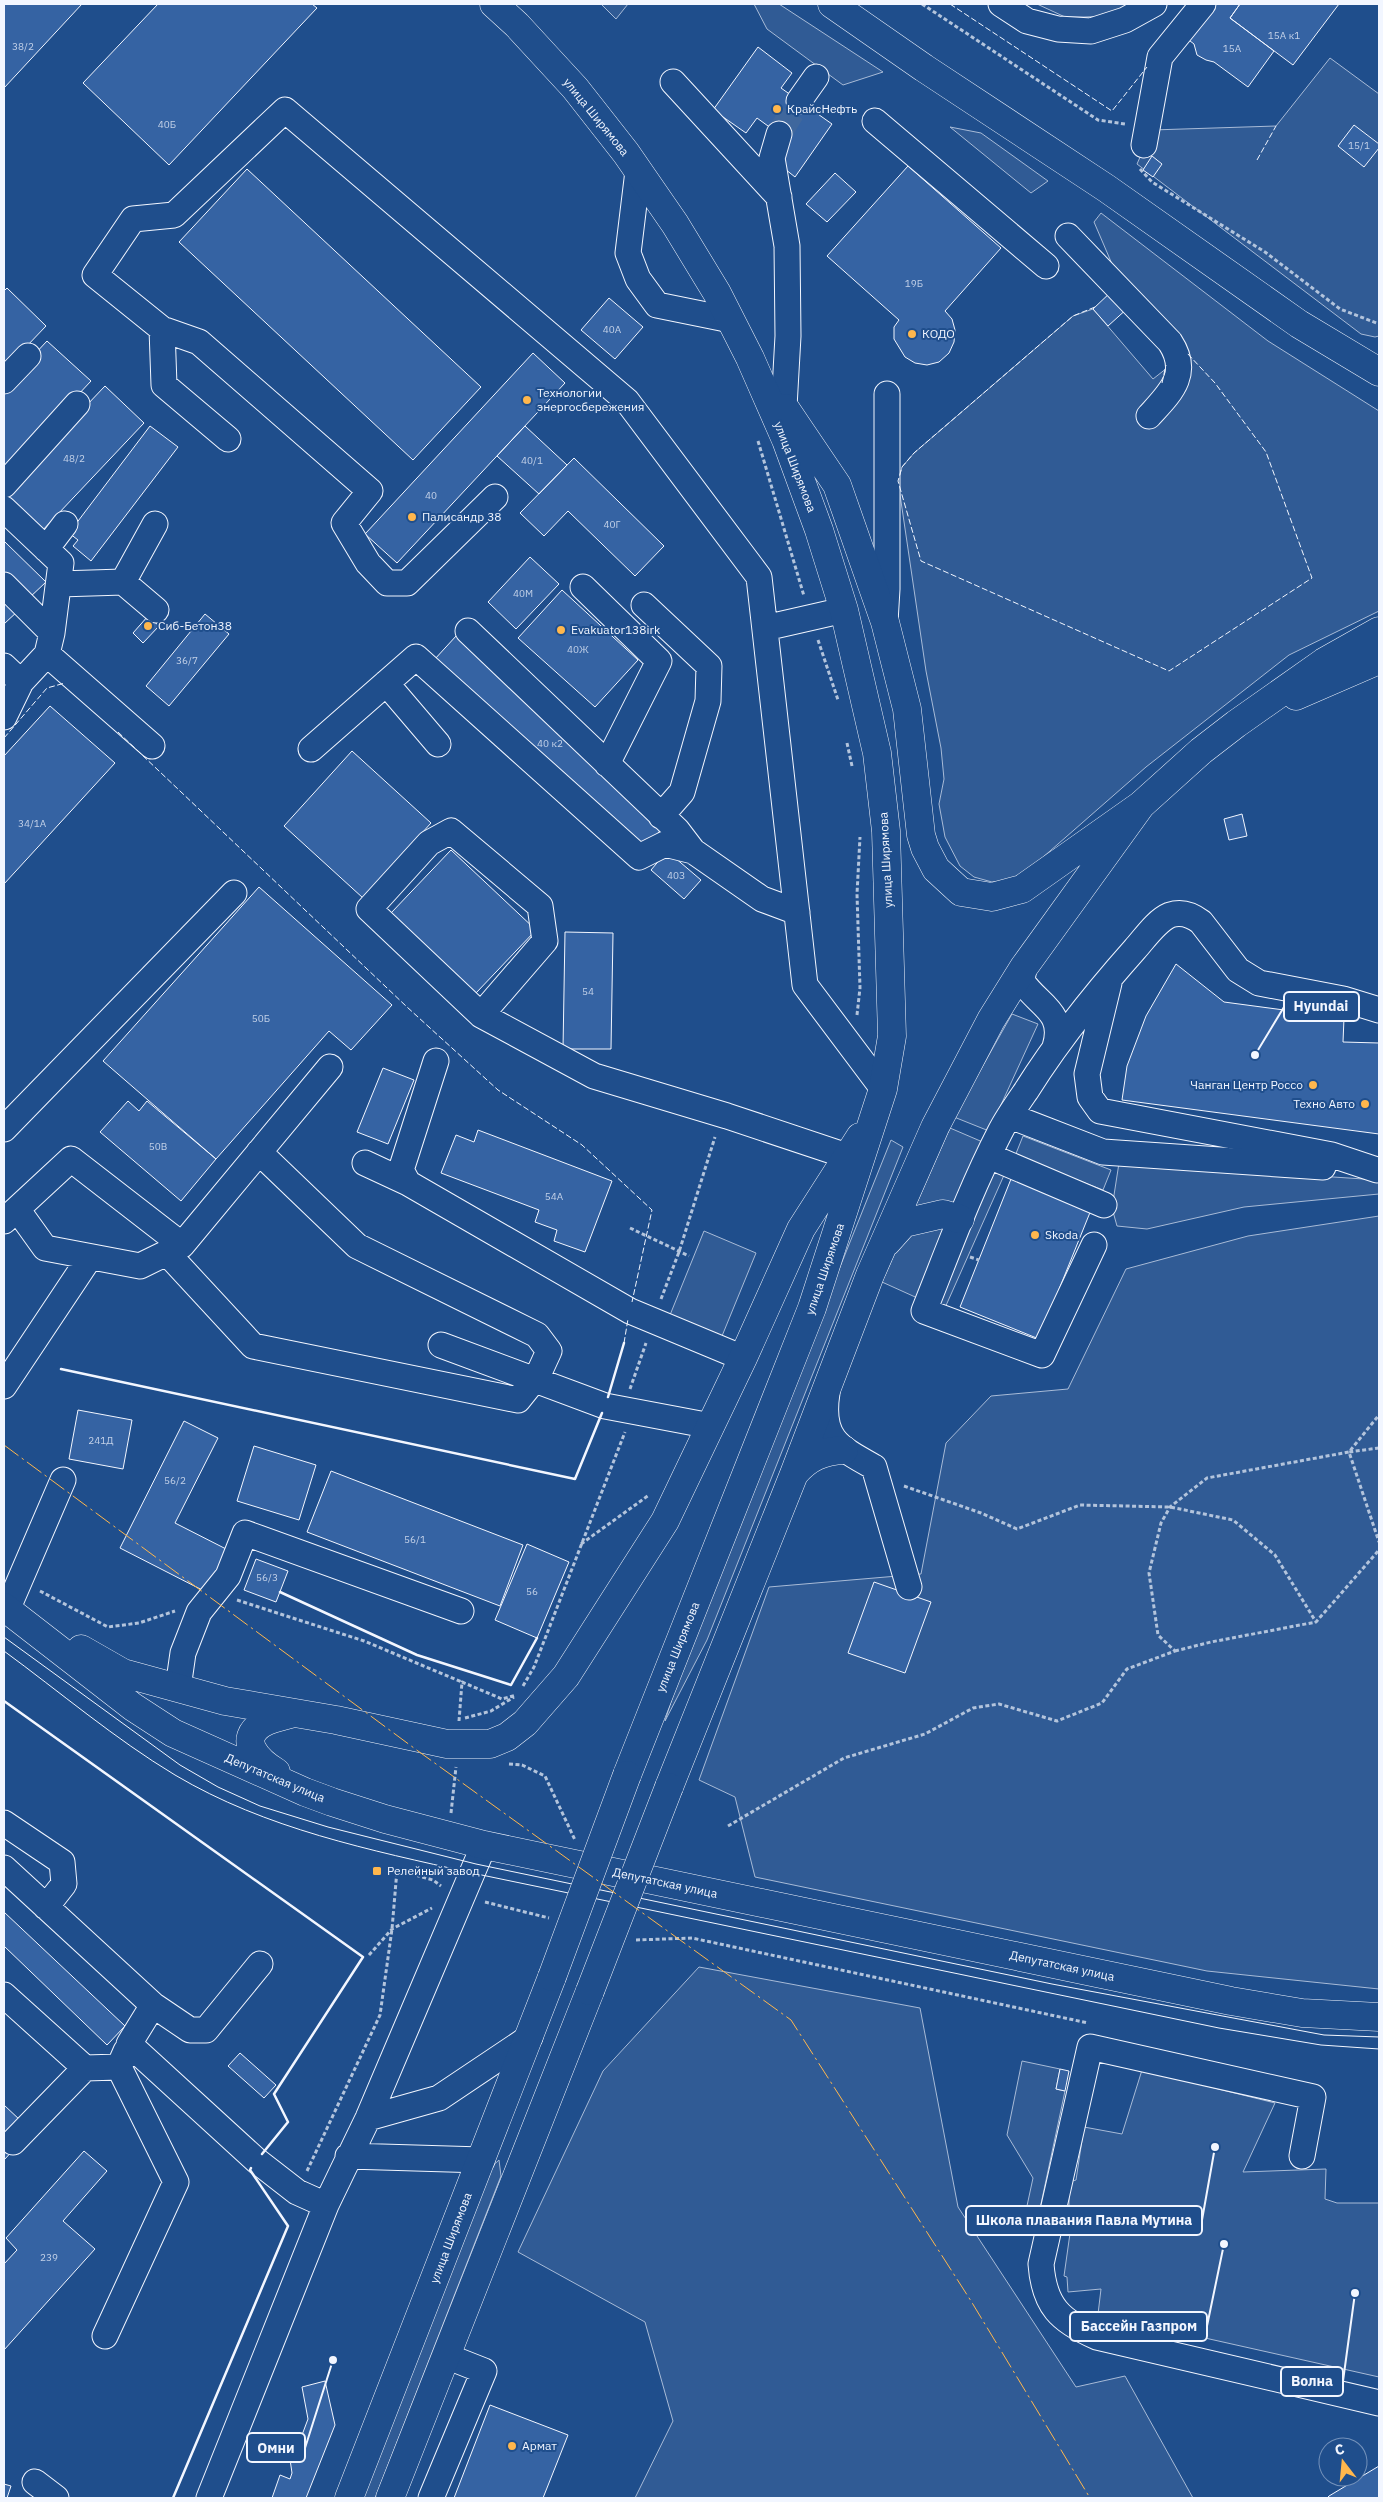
<svg xmlns="http://www.w3.org/2000/svg" width="1383" height="2502" viewBox="0 0 1383 2502" font-family="'IBM Plex Sans',sans-serif">
	<rect width="100%" height="100%" fill="#1f4e8c"/>
	<!-- built -->
	<path fill="#305b95" stroke="#a8bbd7" d="M601 4H628L616 19Z
		M754 4H779L883 72 843 85 767 29Z
		M1037 4H1137L1107 16 1084 17H1065Z
		M1330 58 1379 94V336L1375 337 1361 334 1137 164 1152 130 1276 126Z
		M950 127 981 133 1048 181 1031 193Z
		M1101 213 1268 341 1379 411V611L1289 655 1146 767 1026 872 1007 881 992 882 974 877 960 866 945 837 939 804 944 779 941 748 926 671 898 481 902 467 914 453 1073 316 1093 309 1153 379 1186 353 1118 278 1094 222Z
		M1012 1014 1038 1024 989 1131 954 1117Z
		M950 1128 1013 1155 944 1310 882 1282Z
		M1023 1136 1111 1170 1103 1190 1015 1156Z
		M891 1140 903 1147 707 1640 665 1721 691 1638Z
		M1119 1163 1379 1180V1194L1244 1207 1147 1229 1117 1226 1112 1208Z
		M1379 1216V1989L1207 1971 755 1877 735 1797 699 1780 769 1587 921 1574 946 1443 991 1396 1068 1389 1126 1269 1248 1236Z
		M704 1231 756 1253 722 1336 670 1315Z
		M699 1967 920 2008 958 2207 1076 2387 1125 2376 1193 2498H635L673 2421 645 2322 518 2252 603 2071Z
		M1022 2061 1060 2069 1056 2089 1065 2091 1035 2232 1022 2229 1033 2178 1007 2135Z
		M1142 2070 1275 2103 1243 2172 1326 2169 1325 2199 1337 2203H1379V2377L1098 2314 1101 2289 1068 2292 1067 2277 1064 2276 1073 2212 1069 2210V2182L1076 2180 1084 2127 1122 2134Z
		M499 2160 501 2176 375 2498H358L487 2171Z"/>
	<!-- building -->
	<path fill="#3563a3" stroke="#f2f6ff" d="M4 4H82L4 88Z
		M158 4H312L317 8 169 165 83 83Z
		M1206 4H1240L1230 18 1274 51 1248 87 1214 62 1206 60 1197 55 1194 44 1181 34Z
		M1240 4H1339L1293 65 1230 18Z
		M758 47 792 73 781 88 832 124 795 177 785 169 779 134 757 118 746 133 713 110Z
		M1354 125 1379 144V148L1364 167 1338 146Z
		M1152 156 1162 164 1153 177 1143 170Z
		M908 166 1001 248 945 311 952 319 955 330 954 342 949 353 939 362 927 365 915 363 905 357 894 339V327L899 320 827 256Z
		M247 169 481 387 413 460 179 242Z
		M835 173 856 192 827 222 806 204Z
		M7 288 46 326 4 370V291Z
		M1113 290 1129 307 1108 326 1093 309Z
		M609 298 643 327 615 359 581 330Z
		M47 341 91 381 4 474V387Z
		M533 353 565 383 397 563 365 534Z
		M105 386 144 423 40 533 4 499V492Z
		M150 426 178 447 91 561 73 546 78 540 69 533Z
		M525 426 567 465 539 494 497 456Z
		M574 458 664 546 635 576 568 511 544 536 520 513Z
		M4 541 46 582 28 599 4 575Z
		M530 557 559 584 516 629 488 602Z
		M562 590 638 660 595 707 518 638Z
		M4 596 19 610 4 624Z
		M205 614 229 634 169 706 146 686Z
		M148 616 159 626 143 643 133 633Z
		M457 635 665 825 643 850 434 660Z
		M50 706 115 763 4 884V756Z
		M352 751 431 823 363 898 284 826Z
		M1242 814 1247 836 1229 840 1224 819Z
		M451 850 536 930 476 993 391 913Z
		M667 851 701 880 684 899 651 870Z
		M259 887 392 1005 351 1050 329 1031 216 1159 103 1061Z
		M565 932 613 933 611 1049H563Z
		M1176 964 1224 1002 1344 1018 1343 1042 1379 1043V1134L1122 1100 1127 1066 1146 1016Z
		M383 1068 414 1080 388 1144 357 1132Z
		M128 1101 139 1111 147 1101 216 1159 181 1201 100 1132Z
		M478 1130 612 1181 585 1252 554 1241 557 1230 535 1222 539 1210 441 1173 456 1135 474 1142Z
		M1011 1179 1091 1210 1039 1339 960 1307Z
		M78 1410 132 1420 123 1469 69 1459Z
		M184 1421 218 1438 175 1523 230 1551 208 1593 120 1548Z
		M254 1446 316 1465 299 1520 237 1501Z
		M331 1471 523 1545 500 1606 307 1532Z
		M527 1544 569 1562 537 1638 495 1620Z
		M256 1559 288 1571 276 1602 244 1590Z
		M874 1582 931 1602 905 1673 848 1653Z
		M4 1912 125 2026 107 2045 4 1946Z
		M240 2053 276 2085 264 2098 228 2066Z
		M1060 2069 1069 2071 1065 2091 1056 2089Z
		M4 2105 21 2121 17 2146 4 2160Z
		M84 2151 107 2171 63 2221 95 2249 4 2350V2264L17 2250 6 2238Z
		M325 2381 335 2425 306 2498H272L280 2475 290 2479 292 2473 287 2439 302 2435 308 2419 302 2387Z
		M490 2405 568 2435 543 2498H454Z
		M1379 2466V2498H1327L1329 2496Z
		M4 2484 11 2486 7 2498H4Z"/>
	<g fill="none" stroke-linecap="round" stroke-linejoin="round">
		<!-- minor-tunnel -->
		<path stroke="#3f679d" stroke-width="25" stroke-dasharray="25 12" stroke-linecap="butt" d="M779 134 799 101"/>
		<defs>
			<path id="minor" d="M1001 4 1027 21 1058 29 1091 31 1125 20 1154 4
				M673 82 779 197
				M799 101 816 77
				M875 121 1046 266
				M779 134 772 158 787 246 788 336 784 407
				M1144 145 1160 57 1203 4
				M638 171 628 253 638 279 657 305 731 320
				M1068 236 1170 342C1191 374 1170 393 1149 416
				M162 329 164 385 228 439
				M4 381 28 356
				M4 485 77 404
				M495 497 407 583H387L368 563 344 523 370 491 199 342 162 329 95 275 133 219 174 215 285 110 627 401 759 577 805 985 883 1089
				M4 509 61 563 52 633 47 654 152 746
				M46 549 65 524
				M123 582 156 610
				M59 584 123 582 155 524
				M4 585 52 633
				M583 587 659 661 607 764
				M644 605 709 666 708 701 682 792 661 816
				M885 622 887 589V394
				M765 628 844 610
				M468 631 677 830 693 851 762 899 797 912
				M4 666 21 682
				M386 683 438 744
				M4 717 21 682 47 654
				M311 749 416 657 639 857 665 844 693 851
				M1024 967 1022 981C1037 1005 1066 1011 1055 1047
				M1109 983 1087 1074 1090 1097 1100 1111 1332 1155 1377 1170
				M481 1015 369 909 429 843 451 831 540 906 545 941 481 1015 594 1076 727 1116 847 1156
				M436 1061 401 1170 408 1183 630 1311 743 1358
				M1010 1116 1103 1152 1323 1167
				M4 1129 234 893
				M989 1156 1104 1205
				M365 1163 408 1183
				M17 1209 45 1248 140 1266 181 1246
				M4 1221 71 1159 182 1245 330 1067
				M1094 1245 1042 1355 924 1311C948 1251 970 1190 1000 1132 1007 1118 1017 1104 1026 1091 1058 1040 1095 994 1135 949 1145 938 1156 921 1170 915 1182 911 1192 915 1201 922L1238 970 1259 983 1343 999 1379 1010
				M167 1253 253 1346 518 1400 538 1375 549 1351 537 1335 357 1246 259 1152
				M441 1345 605 1406 711 1426
				M4 1386 90 1257
				M827 1393C820 1438 838 1447 874 1467L909 1587
				M7 1610 63 1480
				M178 1688 183 1653 199 1612 228 1576 245 1533 461 1611
				M4 1823 62 1862 64 1884 46 1907
				M4 1868 153 2005 129 2044 257 2161 297 2192 326 2205
				M4 1995 85 2068 119 2067 126 2051
				M153 2005 190 2030H206L260 1964
				M368 2118 439 2098 530 2037
				M13 2142 85 2068
				M348 2156 482 2160
				M1302 2156 1313 2097 1090 2047 1041 2264C1044 2306 1060 2321 1097 2337L1379 2403
				M105 2336 176 2182 119 2067
				M35 2482 56 2498
				M209 2498 326 2205 368 2118 484 1845
				M431 2498 484 2371 446 2356"/>
			<path id="major" d="M494 4 517 25 575 88 626 153 675 224 717 293 750 358 786 440 819 530 844 610 877 753 886 831 892 1036 883 1089 812 1308 627 1775
				M832 4 924 68 1106 188 1299 324 1379 372
				M785 408 837 485 885 622 907 709 921 835 925 848 936 869 961 892 992 897 1022 889 1141 805 1201 751 1236 724 1324 662 1379 631
				M1296 696 1379 660
				M887 1242 904 1223 943 1214 960 1219
				M794 1474C808 1457 823 1451 844 1450
				M4 1607 133 1707 173 1733 305 1792 332 1802 385 1819 484 1845 1231 2001 1302 2013 1379 2017
				M81 1649 123 1673 225 1701 336 1720 447 1744H490L507 1737 525 1723 566 1676 665 1521 743 1358 801 1229 860 1137
				M276 1772C258 1761 236 1740 263 1723 272 1718 284 1716 294 1713
				M669 1787 794 1474 870 1275 935 1127 991 1020 1024 967 1141 805
				M349 2498 552 1977
				M390 2498 590 1991"/>
		</defs>
		<!-- minor casing -->
		<use href="#minor" stroke="#f2f6ff" stroke-width="27"/>
		<!-- major casing -->
		<use href="#major" stroke="#f2f6ff" stroke-width="29"/>
		<!-- path -->
		<path stroke="#b3c4dc" stroke-width="3" stroke-dasharray="4 2.5" stroke-linecap="butt" d="M922 4 1098 120 1125 124
			M1140 169 1152 182 1265 252 1340 309 1379 324
			M758 441 804 596
			M818 640 838 700
			M847 743 852 766
			M857 1015 860 988 857 894 860 837
			M630 1228 689 1256
			M970 1257 979 1260
			M661 1299 679 1252 715 1137
			M630 1389 646 1343
			M1379 1448 1349 1452 1379 1542
			M904 1486 981 1513 1017 1529 1080 1505 1170 1507 1233 1520 1275 1555 1316 1622
			M581 1544 649 1495
			M40 1591 108 1627 139 1623 175 1611
			M237 1600 364 1641 462 1682
			M1175 1651 1211 1642 1316 1622 1379 1550
			M523 1686 534 1667 625 1432
			M465 1718 491 1711 514 1697
			M459 1721 462 1682 502 1699 516 1695
			M509 1764 522 1765 545 1776 575 1840
			M451 1813 456 1767
			M728 1826 844 1758 925 1734 973 1708 999 1704 1057 1721 1102 1703 1127 1669 1175 1651 1158 1635 1149 1573 1161 1523 1170 1507 1207 1478 1349 1452 1379 1415
			M485 1902 549 1918
			M636 1940 692 1938 1088 2023
			M369 1955 392 1929 432 1908
			M307 2171 380 2015 392 1929 397 1870 433 1880 441 1886"/>
		<!-- minor -->
		<use href="#minor" stroke="#1f4e8c" stroke-width="25"/>
		<!-- major -->
		<use href="#major" stroke="#1f4e8c" stroke-width="28"/>
		<!-- tram -->
		<path stroke="#f2f6ff" stroke-width="1" d="M4 1637 180 1765 218 1787 260 1806 328 1827 476 1864 1052 1984 1324 2035 1379 2037
			M4 1651C60 1692 115 1739 175 1775 266 1829 370 1850 472 1873L1219 2028 1321 2045 1379 2049"/>
		<defs>
			<path id="major-bridge" d="M552 1977 627 1775
				M590 1991 669 1787"/>
		</defs>
		<!-- major-bridge casing -->
		<use href="#major-bridge" stroke="#f2f6ff" stroke-width="29" stroke-linecap="butt"/>
		<!-- major-bridge -->
		<use href="#major-bridge" stroke="#1f4e8c" stroke-width="28"/>
		<!-- fence -->
		<path stroke="#f2f6ff" stroke-width="1" stroke-dasharray="6 2.5" stroke-linecap="butt" d="M950 4 1112 111 1147 67
			M1257 160 1276 126
			M1095 307 1073 316 914 453 902 467 898 481 921 561 1169 671 1312 578 1266 452 1215 383 1187 353
			M1162 383 1166 365
			M118 732 407 1007 498 1090 582 1145 652 1210 632 1302
			M4 738 47 688 65 683
			M624 1343 628 1319"/>
		<!-- wall -->
		<path stroke="#f2f6ff" stroke-width="2.5" d="M61 1369 575 1479 602 1413
			M608 1397 624 1343
			M280 1592 417 1655 511 1685 537 1638
			M4 1701 363 1957 274 2094 288 2122 262 2154
			M173 2498 288 2226 250 2170 251 2168"/>
		<!-- power -->
		<path stroke="#ffb74d" stroke-width="1" stroke-dasharray="18 4 2.5 4" stroke-linecap="butt" d="M4 1445 418 1751 791 2020 971 2301 1090 2498"/>
	</g>
	<!-- markers -->
	<g fill="#ffb74d" stroke="#1f4e8c" stroke-width="2">
		<circle cx="777" cy="109" r="5"/>
		<circle cx="912" cy="334" r="5"/>
		<circle cx="527" cy="400" r="5"/>
		<circle cx="412" cy="517" r="5"/>
		<circle cx="148" cy="626" r="5"/>
		<circle cx="561" cy="630" r="5"/>
		<circle cx="1313" cy="1085" r="5"/>
		<circle cx="1365" cy="1104" r="5"/>
		<circle cx="1035" cy="1235" r="5"/>
		<rect x="372" y="1866" width="10" height="10" rx="2.5"/>
		<circle cx="512" cy="2446" r="5"/>
	</g>
	<g text-anchor="middle" stroke-width="4" stroke-linejoin="round" paint-order="stroke">
		<!-- number labels -->
		<g font-size="10" fill="#c3d1e8">
			<text x="1284" y="39">15А к1</text>
			<text x="23" y="50">38/2</text>
			<text x="1232" y="52">15А</text>
			<text x="167" y="128">40Б</text>
			<text x="1359" y="149">15/1</text>
			<text x="914" y="287">19Б</text>
			<text x="612" y="333">40А</text>
			<text x="74" y="462">48/2</text>
			<text x="532" y="464">40/1</text>
			<text x="431" y="499">40</text>
			<text x="612" y="528">40Г</text>
			<text x="523" y="597">40М</text>
			<text x="578" y="653">40Ж</text>
			<text x="187" y="664">36/7</text>
			<text x="550" y="747">40 к2</text>
			<text x="32" y="827">34/1А</text>
			<text x="676" y="879">40З</text>
			<text x="588" y="995">54</text>
			<text x="261" y="1022">50Б</text>
			<text x="158" y="1150">50В</text>
			<text x="554" y="1200">54А</text>
			<text x="101" y="1444">241Д</text>
			<text x="175" y="1484">56/2</text>
			<text x="415" y="1543">56/1</text>
			<text x="267" y="1581">56/3</text>
			<text x="532" y="1595">56</text>
			<text x="49" y="2261">239</text>
		</g>
		<!-- poi labels -->
		<g font-size="12" fill="#f2f6ff" stroke="#1f4e8c" text-anchor="start">
			<text x="787" y="113">КрайсНефть</text>
			<text x="922" y="338">КОДО</text>
			<text x="537" y="397">Технологии<tspan x="537" dy="14">энергосбережения</tspan></text>
			<text x="422" y="521">Палисандр 38</text>
			<text x="158" y="630">Сиб-Бетон38</text>
			<text x="571" y="634">Evakuator138irk</text>
			<text x="1303" y="1089" text-anchor="end">Чанган Центр Россо</text>
			<text x="1355" y="1108" text-anchor="end">Техно Авто</text>
			<text x="1045" y="1239">Skoda</text>
			<text x="387" y="1875">Релейный завод</text>
			<text x="522" y="2450">Армат</text>
		</g>
		<!-- street labels -->
		<g font-size="12" fill="#f2f6ff" stroke="#1f4e8c">
			<text transform="translate(596 117) rotate(51)" y="4">улица Ширямова</text>
			<text transform="translate(795 467) rotate(69)" y="4">улица Ширямова</text>
			<text transform="translate(886 860) rotate(-93)" y="4">улица Ширямова</text>
			<text transform="translate(825 1269) rotate(-71)" y="4">улица Ширямова</text>
			<text transform="translate(678 1647) rotate(-68)" y="4">улица Ширямова</text>
			<text transform="translate(275 1778) rotate(23)" y="4">Депутатская улица</text>
			<text transform="translate(665 1883) rotate(12)" y="4">Депутатская улица</text>
			<text transform="translate(1062 1966) rotate(12)" y="4">Депутатская улица</text>
			<text transform="translate(451 2238) rotate(-69)" y="4">улица Ширямова</text>
		</g>
	</g>
	<!-- callouts -->
	<path fill="none" stroke="#f2f6ff" stroke-width="2" d="M1255 1055L1284 1007M1215 2147L1202 2220M1224 2244L1207 2326M1355 2293L1343 2381M333 2360L305 2448"/>
	<g fill="#f2f6ff" stroke="#1f4e8c" stroke-width="2">
		<circle cx="1255" cy="1055" r="5"/>
		<circle cx="1215" cy="2147" r="5"/>
		<circle cx="1224" cy="2244" r="5"/>
		<circle cx="1355" cy="2293" r="5"/>
		<circle cx="333" cy="2360" r="5"/>
	</g>
	<g fill="#1f4e8c" stroke="#f2f6ff" stroke-width="2">
		<rect x="1284" y="992" width="75" height="29" rx="5"/>
		<rect x="966" y="2206" width="236" height="29" rx="5"/>
		<rect x="1070" y="2312" width="137" height="29" rx="5"/>
		<rect x="1281" y="2367" width="62" height="29" rx="5"/>
		<rect x="247" y="2433" width="58" height="29" rx="5"/>
	</g>
	<g font-size="14" text-anchor="middle" font-weight="bold" fill="#f2f6ff">
		<text x="1321" y="1011">Hyundai</text>
		<text x="1084" y="2225">Школа плавания Павла Мутина</text>
		<text x="1139" y="2331">Бассейн Газпром</text>
		<text x="1312" y="2386">Волна</text>
		<text x="276" y="2453">Омни</text>
	</g>
	<!-- border -->
	<rect width="1383" height="2502" fill="none" stroke="#f2f6ff" stroke-width="10"/>
	<!-- north arrow -->
	<g transform="translate(1343 2462) rotate(344)"><circle r="24" fill="#1f4e8c" stroke="#7391ba"/>
	<path d="M0-4L9 19L0 12L-9 19Z" fill="#ffb74d"/>
	<text y="-8" font-size="14" font-weight="bold" text-anchor="middle" fill="#f2f6ff">С</text>
	</g>
</svg>
